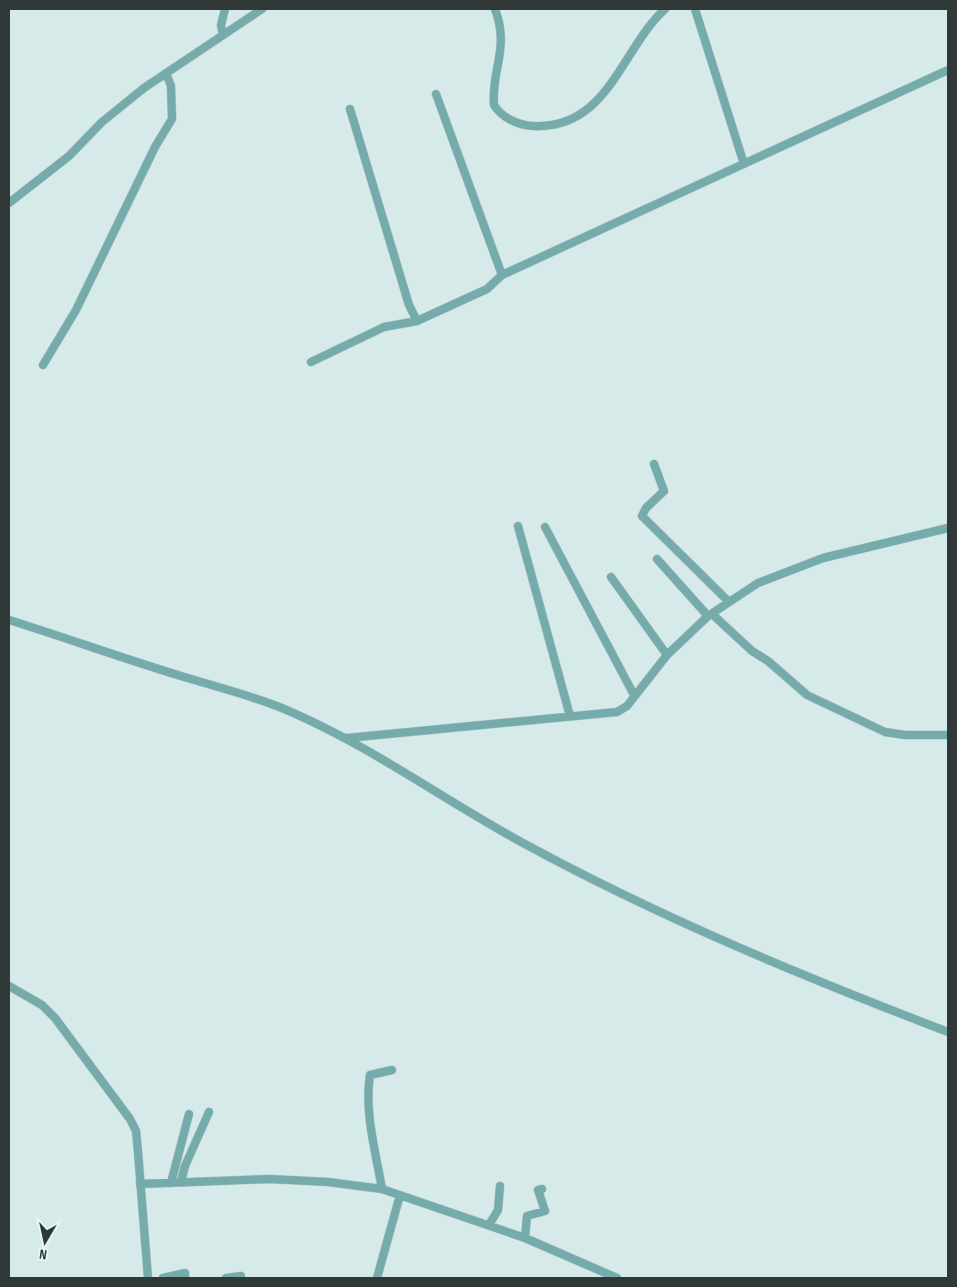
<svg xmlns="http://www.w3.org/2000/svg" width="957" height="1287" viewBox="0 0 957 1287" font-family="'Sofia Sans Condensed',sans-serif">
	<rect width="100%" height="100%" fill="#d5eae9"/>
	<g fill="none" stroke-linecap="round" stroke-linejoin="round">
		<defs>
			<path id="minor" d="M495 9C510 49 491 69 494 105 502 118 518 125 533 126 608 130 621 49 665 9
				M695 9 744 164
				M223 35 221 25 225 9
				M436 94 502 275
				M350 109 409 305 417 321
				M9 203 69 156 102 122 144 88 262 9
				M311 362 384 327 417 321 487 289 502 275 948 70
				M43 365 76 310 155 147 172 119 171 86 166 73
				M654 464 664 491 646 508 642 516 728 601
				M518 526 570 716
				M545 527 634 695
				M657 559 708 616
				M611 577 667 655
				M712 614 752 651 768 661 807 695 885 732 905 735H948
				M9 620C70 639 130 661 191 679 224 689 257 697 289 711 372 747 444 800 523 843 661 918 802 976 948 1032
				M347 738 617 712 627 706 667 655 708 616 758 583 823 558 948 528
				M9 986 42 1005 55 1018 130 1119 136 1131 138 1152 148 1278
				M181 1182 185 1166 209 1112
				M171 1183 189 1114
				M140 1184 270 1179 328 1182 382 1189 525 1238 617 1278
				M382 1189C376 1153 364 1112 370 1075L392 1070
				M489 1225 498 1210 500 1186
				M525 1238 527 1216 545 1211 538 1190 542 1189
				M163 1278 185 1273V1278
				M226 1278 241 1276
				M377 1278 400 1195"/>
		</defs>
		<!-- minor casing -->
		<use href="#minor" stroke="#b4c6c6" stroke-width="9"/>
		<!-- minor -->
		<use href="#minor" stroke="#76abab" stroke-width="8"/>
	</g>
	<!-- border -->
	<rect width="957" height="1287" fill="none" stroke="#303838" stroke-width="20"/>
	<!-- north arrow -->
	<g transform="translate(45 1242) rotate(189)" stroke="#e2f7f7" stroke-width="4" paint-order="stroke">
	<path d="M0-4L9 19L0 12L-9 19Z" fill="#303838"/>
	<text y="-8" font-size="14" font-weight="bold" text-anchor="middle" fill="#303838">N</text>
	</g>
</svg>
